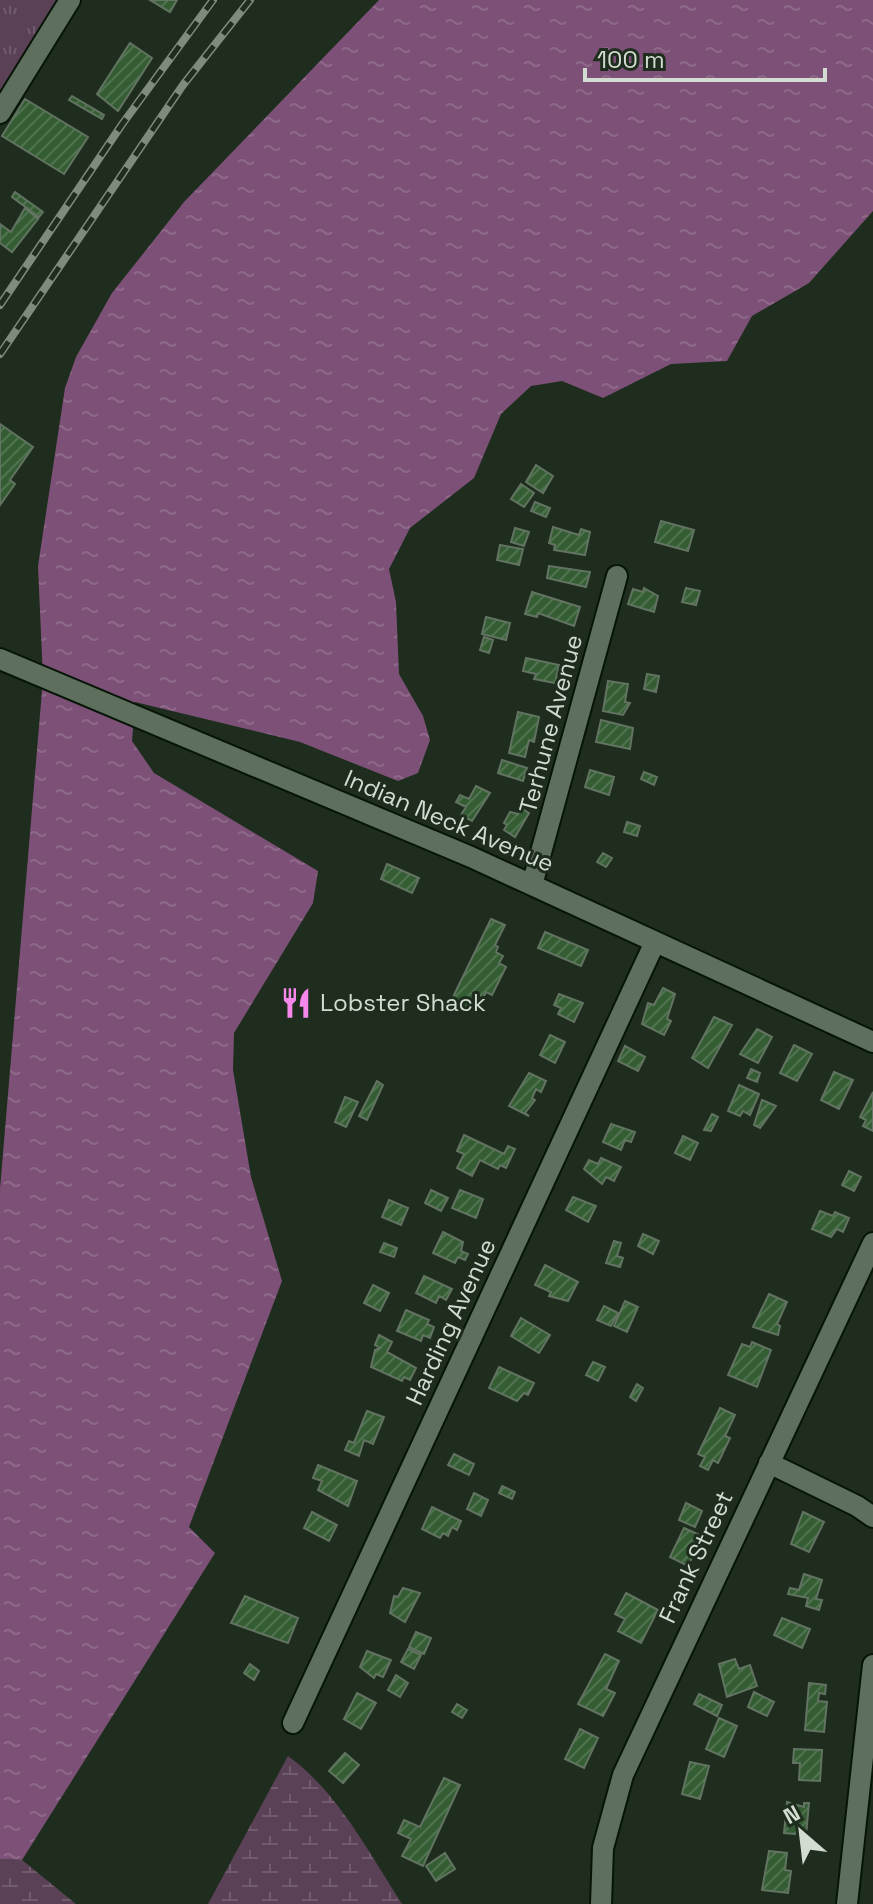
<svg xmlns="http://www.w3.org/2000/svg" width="873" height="1904" viewBox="0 0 873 1904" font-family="'Space Grotesk',sans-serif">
	<defs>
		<pattern id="wetland-marsh" width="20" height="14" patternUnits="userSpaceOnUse" patternTransform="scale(2)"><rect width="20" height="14" fill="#5a4156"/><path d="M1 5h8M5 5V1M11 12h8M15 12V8" fill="none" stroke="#715c6d"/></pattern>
		<pattern id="park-tufts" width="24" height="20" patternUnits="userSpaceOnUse" patternTransform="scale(2)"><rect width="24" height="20" fill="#5a4156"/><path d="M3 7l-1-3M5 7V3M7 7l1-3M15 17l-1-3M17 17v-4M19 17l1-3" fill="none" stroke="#715c6d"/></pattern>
		<pattern id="water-ripples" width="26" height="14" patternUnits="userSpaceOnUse" patternTransform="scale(2)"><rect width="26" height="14" fill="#7d5177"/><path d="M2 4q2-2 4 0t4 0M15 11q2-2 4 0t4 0" fill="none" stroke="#8f6989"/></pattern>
		<pattern id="building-hatch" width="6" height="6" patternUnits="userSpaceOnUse" patternTransform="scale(2)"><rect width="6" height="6" fill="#355d34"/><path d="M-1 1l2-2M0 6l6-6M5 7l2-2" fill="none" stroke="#517450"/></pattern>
	</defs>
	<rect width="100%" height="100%" fill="#1e2d1d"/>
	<!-- wetland -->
	<path fill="url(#wetland-marsh)" d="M288 1756C337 1791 370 1854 402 1904H208Z
		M0 1859 22 1860 76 1904H0Z"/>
	<!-- park -->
	<path fill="url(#park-tufts)" d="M0 0H70L0 113Z"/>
	<!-- water -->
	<path fill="url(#water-ripples)" d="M379 0H873V211L809 283 752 316 727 361 671 364 603 398 562 381 531 386 501 414 474 478 410 528 389 569 396 602 399 674 423 716 430 740 418 773 398 781 300 742 135 702 132 741 154 773 318 871 313 903 234 1033 233 1070 251 1177 282 1281 189 1527 215 1553 22 1860 0 1859V1189L43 679 38 566 65 388 76 357 112 293 184 202Z"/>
	<!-- building -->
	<path fill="url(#building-hatch)" stroke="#627461" stroke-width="2" d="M150 0H177L170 12Z
		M130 43 152 58 118 111 97 94Z
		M72 96 104 115 102 119 69 100Z
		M25 99 88 137 64 174 2 136Z
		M15 192 43 212 39 217 12 197Z
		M25 208 38 219 12 252 0 243V224L11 232Z
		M0 424 33 447 10 480 15 484 0 505Z
		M536 465 553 476 543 493 526 482Z
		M521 484 534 493 524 507 511 499Z
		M535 502 550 508 546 517 531 511Z
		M661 521 694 530 688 551 655 542Z
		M553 527 579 535 581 529 590 532 585 555 554 550 555 545 549 543Z
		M515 528 529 532 524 546 511 542Z
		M500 545 523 549 519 565 497 560Z
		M549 566 590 572 586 587 547 578Z
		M644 588 658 596 654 612 628 604 633 589 643 592Z
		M686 588 700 591 696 605 682 602Z
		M532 592 580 607 574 626 538 613 537 617 525 614Z
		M486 617 510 623 506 640 482 634Z
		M484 637 493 640 489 653 480 650Z
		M526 658 559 665 555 683 534 679 536 674 523 671Z
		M647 674 659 676 656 692 644 689Z
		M608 681 628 684 625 702 630 703 623 715 603 711Z
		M518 712 539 717 534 742 529 740 525 757 509 753Z
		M601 720 633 728 630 749 596 742Z
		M502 760 527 768 523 781 498 773Z
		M590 770 614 777 609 795 585 787Z
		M644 772 657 777 654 785 641 779Z
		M476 786 490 793 472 821 461 815 466 807 456 802 460 795 469 799Z
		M521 808 529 813 515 837 504 830 507 825 504 823 510 812 518 814Z
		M627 822 640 826 637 836 624 832Z
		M603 853 612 858 606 867 597 862Z
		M387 864 419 878 412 893 381 879Z
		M491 919 505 925 495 945 498 947 496 952 503 956 499 963 506 967 492 995 486 992 476 1013 451 1001Z
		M545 932 588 950 581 966 538 948Z
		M663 988 675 994 667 1019 671 1021 664 1035 642 1024 648 1003 654 1005Z
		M559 994 583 1003 574 1022 558 1014 561 1008 554 1005Z
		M714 1017 732 1025 708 1068 692 1058Z
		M757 1029 772 1037 758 1063 740 1054Z
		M550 1035 565 1042 555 1063 540 1055Z
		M794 1045 812 1054 797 1081 780 1073Z
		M625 1046 645 1057 638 1071 618 1061Z
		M751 1069 760 1073 757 1082 747 1078Z
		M834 1072 853 1080 839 1109 821 1100Z
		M529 1073 546 1081 541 1092 536 1089 532 1098 535 1100 525 1113 529 1116 509 1106Z
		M377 1081 383 1085 367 1120 359 1116Z
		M739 1085 759 1094 750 1115 743 1111 740 1116 728 1111Z
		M873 1092V1131L863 1126 866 1120 860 1117Z
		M345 1097 358 1102 346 1127 335 1122Z
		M762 1100 776 1106 760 1128 754 1125Z
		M712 1114 718 1117 711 1131 704 1130Z
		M611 1124 635 1132 631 1142 625 1140 621 1150 603 1142Z
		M464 1135 504 1154 508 1146 515 1149 506 1168 500 1165 498 1169 480 1160 472 1176 457 1168 464 1154 457 1151Z
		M683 1136 698 1143 690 1160 675 1153Z
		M601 1158 621 1167 614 1181 606 1177 602 1184 584 1169 589 1160 598 1164Z
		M849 1171 861 1177 854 1191 842 1185Z
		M431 1190 448 1198 441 1211 425 1203Z
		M460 1190 483 1199 476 1218 452 1208Z
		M573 1197 596 1206 588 1222 566 1210Z
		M389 1200 408 1208 401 1225 382 1217Z
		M820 1211 833 1216 835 1212 849 1218 843 1232 837 1229 831 1237 812 1229Z
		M443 1232 463 1242 461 1251 468 1254 465 1260 458 1257 455 1263 433 1253Z
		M643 1234 659 1241 653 1254 638 1246Z
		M614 1241 621 1243 617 1256 623 1258 620 1267 606 1263Z
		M384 1243 397 1248 394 1257 380 1252Z
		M545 1265 578 1282 568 1301 549 1296 551 1292 535 1285Z
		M424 1276 452 1289 446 1300 439 1296 436 1303 416 1293Z
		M373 1285 389 1293 380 1311 364 1303Z
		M769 1294 787 1302 777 1324 780 1326 778 1335 753 1327Z
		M625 1301 638 1307 627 1332 614 1326Z
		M604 1306 618 1313 611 1326 597 1320Z
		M406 1310 429 1320 427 1324 434 1327 430 1338 423 1335 421 1341 397 1331Z
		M521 1318 550 1335 539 1353 511 1336Z
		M379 1335 392 1342 387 1352 416 1368 410 1380 404 1377 402 1381 371 1367 375 1350 380 1348 375 1345Z
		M752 1342 771 1350 757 1387 728 1375 742 1344 750 1347Z
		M593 1362 605 1367 598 1381 586 1375Z
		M499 1367 534 1383 528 1395 524 1393 517 1401 489 1388Z
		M637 1384 643 1388 636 1401 630 1397Z
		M720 1408 735 1415 725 1436 730 1438 718 1463 713 1460 708 1470 700 1466 705 1457 698 1454Z
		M367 1411 384 1417 373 1444 364 1440 359 1456 345 1450 349 1441 354 1443Z
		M454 1454 474 1464 469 1475 448 1465Z
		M318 1465 357 1481 348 1506 318 1490 322 1481 313 1478Z
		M502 1486 515 1492 512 1499 499 1493Z
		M474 1493 488 1500 481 1516 467 1509Z
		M686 1503 702 1511 695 1527 679 1520Z
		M432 1507 461 1521 457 1530 452 1527 448 1536 443 1533 440 1538 422 1529Z
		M312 1512 337 1525 329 1541 304 1528Z
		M803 1512 824 1522 809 1552 791 1544Z
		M684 1528 702 1536 688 1566 670 1557Z
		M804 1574 822 1580 816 1599 822 1600 819 1610 806 1606 808 1598 788 1594 790 1588 799 1590Z
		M403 1588 420 1593 405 1622 390 1613 394 1596 398 1597Z
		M626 1593 658 1610 641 1643 618 1631 625 1619 615 1614Z
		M245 1596 298 1618 288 1643 231 1623Z
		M782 1618 810 1629 802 1648 774 1635Z
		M416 1632 431 1638 424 1654 409 1647Z
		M408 1649 421 1655 414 1669 401 1662Z
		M367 1651 391 1660 383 1677 376 1674 374 1678 360 1667Z
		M605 1654 619 1661 606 1689 615 1693 603 1716 578 1704Z
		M735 1659 739 1669 750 1665 757 1686 727 1697 719 1664Z
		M250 1664 259 1671 254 1680 244 1673Z
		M396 1675 408 1683 400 1697 388 1690Z
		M809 1683 826 1685 825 1694 819 1693 818 1701 827 1702 824 1732 805 1730Z
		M754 1692 774 1702 767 1716 748 1707Z
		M357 1693 376 1703 361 1729 344 1719Z
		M699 1694 722 1705 717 1716 694 1704Z
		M457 1704 467 1710 462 1718 452 1712Z
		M719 1718 737 1726 724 1757 706 1749Z
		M580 1729 598 1738 584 1768 565 1759Z
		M794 1749 822 1750 820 1781 799 1780 800 1763H793Z
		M345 1753 359 1765 343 1783 329 1771Z
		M690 1762 709 1766 700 1799 682 1794Z
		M444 1778 460 1785 423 1866 402 1856 411 1839 398 1833 404 1820 420 1827Z
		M787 1802 804 1807V1803H809L806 1835 784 1833Z
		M769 1851 787 1853 785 1870 791 1871 788 1893 762 1890Z
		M445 1853 455 1869 436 1881 426 1866Z"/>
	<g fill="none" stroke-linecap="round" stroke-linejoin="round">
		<defs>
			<path id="minor" d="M0 113 70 0
				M0 659 471 857 873 1042
				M532 885 617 576
				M769 1463 857 1506 873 1517
				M293 1723 655 942
				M601 1904 603 1848 623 1775 873 1243
				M847 1904 873 1665"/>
		</defs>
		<!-- minor casing -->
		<use href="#minor" stroke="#071507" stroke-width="24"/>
		<!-- minor -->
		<use href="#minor" stroke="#5e705d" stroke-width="20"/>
		<defs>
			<path id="rail" d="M0 305 123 123 213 0
				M0 354 183 85 250 0"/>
		</defs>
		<!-- rail casing -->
		<use href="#rail" stroke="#7e8b7d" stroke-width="8"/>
		<!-- rail -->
		<use href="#rail" stroke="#1e2d1d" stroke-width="5" stroke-dasharray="15" stroke-linecap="butt"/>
	</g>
	<!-- icons -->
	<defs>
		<symbol id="restaurant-bare" viewBox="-9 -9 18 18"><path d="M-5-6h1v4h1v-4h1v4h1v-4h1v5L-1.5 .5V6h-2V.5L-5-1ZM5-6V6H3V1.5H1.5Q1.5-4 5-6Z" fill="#f788eb" stroke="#1e2d1d" stroke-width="2.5" paint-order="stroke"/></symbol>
	</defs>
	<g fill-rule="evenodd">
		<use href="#restaurant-bare" x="274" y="981" width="44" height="44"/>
	</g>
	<g text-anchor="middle" stroke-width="6" stroke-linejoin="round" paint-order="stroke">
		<!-- street labels -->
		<g font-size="24" fill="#d2dcd1" stroke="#1e2d1d">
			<text transform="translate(551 724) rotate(-75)" y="8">Terhune Avenue</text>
			<text transform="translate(449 821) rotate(23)" y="8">Indian Neck Avenue</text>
			<text transform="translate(451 1322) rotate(-65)" y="8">Harding Avenue</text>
			<text transform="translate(696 1557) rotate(-65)" y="8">Frank Street</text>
		</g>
		<!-- poi labels -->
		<g font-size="24" fill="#d2dcd1" stroke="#1e2d1d" text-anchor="start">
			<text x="320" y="1011">Lobster Shack</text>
		</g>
	</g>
	<!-- north arrow -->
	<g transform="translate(801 1832) rotate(332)" stroke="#1e2d1d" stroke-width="6" paint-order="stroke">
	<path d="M0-6L14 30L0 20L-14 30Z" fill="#d2dcd1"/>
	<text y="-12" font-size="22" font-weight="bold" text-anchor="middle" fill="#d2dcd1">N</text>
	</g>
	<!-- scale -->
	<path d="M585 68v12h240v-12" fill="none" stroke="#d2dcd1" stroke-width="4"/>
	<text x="597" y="68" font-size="24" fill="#d2dcd1" stroke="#1e2d1d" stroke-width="6" paint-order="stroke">100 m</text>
</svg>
